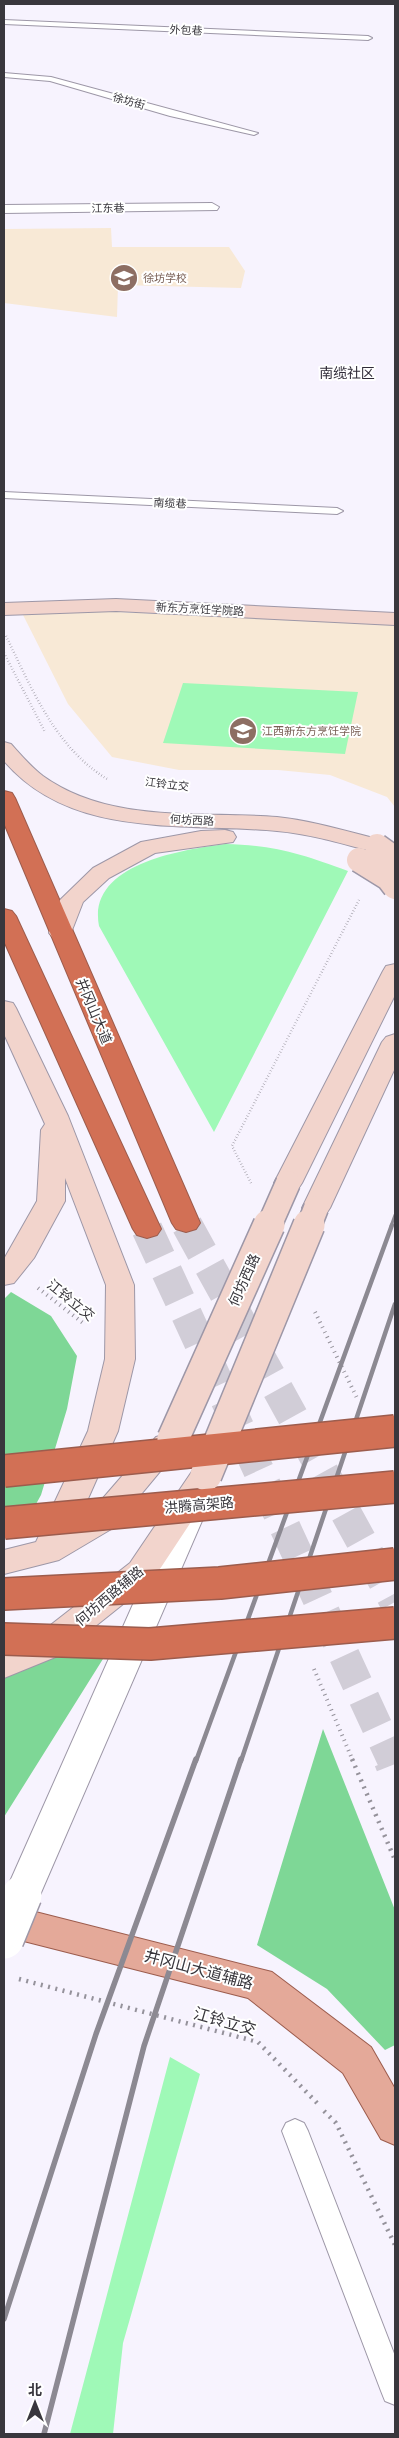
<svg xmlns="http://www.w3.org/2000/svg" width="399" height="2438" viewBox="0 0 399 2438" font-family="Overpass,'Noto Sans SC',sans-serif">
	<rect width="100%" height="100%" fill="#f7f3fe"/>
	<!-- education -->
	<path fill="#f8e9d6" d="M111 228 112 247H229L245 271 241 288 118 285 117 317 4 303V229Z
		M21 611H94L395 624V807L387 797 330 775 278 770H179L112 757 68 704Z"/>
	<!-- green -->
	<path fill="#9ff9b7" d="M183 683 358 692 345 754 163 743Z
		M225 844C275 845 302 854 348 871L214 1132 99 926C87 864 181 850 225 844Z
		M170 2057 200 2074 123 2343 113 2434H70Z"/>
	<!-- forest -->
	<path fill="#7ed796" d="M11 1292 51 1316 77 1356 67 1409 41 1495 20 1533 4 1535V1299Z
		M123 1627 4 1817V1678Z
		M323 1729 395 1910V2045L385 2050 327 1989 257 1945Z"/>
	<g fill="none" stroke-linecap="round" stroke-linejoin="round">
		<!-- highway-tunnel-far2 -->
		<path stroke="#d1cdd7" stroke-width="24" stroke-dasharray="24 12" stroke-linecap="butt" d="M186 1223 188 1226"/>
		<!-- highway-tunnel-far1 -->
		<path stroke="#d1cdd7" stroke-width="31" stroke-dasharray="31 16" stroke-linecap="butt" d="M187 1225 395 1602
			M147 1229 393 1761"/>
		<!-- highway-tunnel -->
		<path stroke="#d1cdd7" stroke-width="39" stroke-dasharray="39 19" stroke-linecap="butt" d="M393 1759 395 1764"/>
		<defs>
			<path id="lane" d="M4 20 368 36 372 38 368 40 4 24Z
				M4 73 51 77 258 133 254 135 170 116 50 81 4 77Z
				M4 492 337 508 343 511 337 514 4 498Z
				M295 2119 304 2123 308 2131 395 2356V2405L385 2401 381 2391 282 2131 286 2123Z"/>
			<path id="street" d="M212 203 219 207 217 210 4 213V205Z
				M189 1502 200 1506 205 1514 40 1895 35 1906 22 1911 9 1906 4 1895 173 1514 178 1506Z"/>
			<path id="secondary" d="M116 599 395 613V625L116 611 4 615V603Z
				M4 742 11 744C21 755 31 767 43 776 110 824 199 811 277 817 314 821 349 832 385 841L388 846 385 851 377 853C344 844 311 834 277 831 183 822 72 840 4 761Z
				M225 830 233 832 236 837 233 842 155 853 109 878 83 902 69 938 61 940 53 938 49 933 60 900 93 868 141 842 201 831Z
				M395 964V995L302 1183 298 1189 288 1192 278 1189 274 1183 383 971 386 966Z
				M4 1001 13 1003 16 1008 68 1116 134 1285 135 1359 118 1431 79 1519 91 1512 156 1437 167 1434 178 1437 182 1445 113 1528 59 1560 4 1574V1550L36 1542 88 1431 105 1359 106 1285 65 1178V1201L34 1258 14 1283 4 1285V1259L37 1201 41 1130 45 1124 4 1034Z
				M395 1034V1068L330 1208 326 1214 316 1217 306 1214 302 1208 382 1042 386 1037Z
				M206 1464 217 1467 222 1475 152 1581 58 1656 4 1678V1651L34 1638 130 1563 195 1467Z"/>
			<path id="primary" d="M4 1904 272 1972 371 2047 395 2089V2145L381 2139 343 2073 248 1998 4 1936Z"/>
			<path id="highway" d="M4 791 12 793 15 798 200 1223 196 1229 186 1232 176 1229 172 1223 4 823Z
				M4 909 12 911 16 916 161 1229 157 1235 147 1238 137 1235 133 1229 4 941Z"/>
		</defs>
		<!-- lane casing -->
		<use href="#lane" stroke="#9d97a7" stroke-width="2"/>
		<!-- street casing -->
		<use href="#street" stroke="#9d97a7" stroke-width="2"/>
		<!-- secondary casing -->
		<use href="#secondary" stroke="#9d97a7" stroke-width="2"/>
		<!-- primary casing -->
		<use href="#primary" stroke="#9c5c4d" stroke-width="2"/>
		<!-- highway casing -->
		<use href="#highway" stroke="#9c5c4d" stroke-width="2"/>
		<!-- path-far2 -->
		<path stroke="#95929b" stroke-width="2.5" stroke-dasharray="0.5 2.5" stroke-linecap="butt" d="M6 636C32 689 55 747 107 779
			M4 653 45 732
			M251 1183 232 1146 359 900"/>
		<!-- path-far1 -->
		<path stroke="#95929b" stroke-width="4" stroke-dasharray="1 4.5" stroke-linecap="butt" d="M38 1288 83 1323
			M315 1312 357 1398
			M314 1669 353 1761"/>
		<!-- path -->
		<path stroke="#95929b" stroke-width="4.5" stroke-dasharray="2 5.5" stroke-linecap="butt" d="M352 1759 395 1860
			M19 1979 258 2042 318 2104
			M324 2111 336 2123 395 2245"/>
		<!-- lane -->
		<use href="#lane" fill="#fff" fill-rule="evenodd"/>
		<!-- street -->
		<use href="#street" fill="#fff" fill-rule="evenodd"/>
		<!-- secondary -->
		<use href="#secondary" fill="#f2d4cc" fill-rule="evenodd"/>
		<!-- primary -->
		<use href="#primary" fill="#e4a999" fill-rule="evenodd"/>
		<!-- highway -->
		<use href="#highway" fill="#d27055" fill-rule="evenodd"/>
		<!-- rail-far2 -->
		<path stroke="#8c8992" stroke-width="3" d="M391 1226 395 1215"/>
		<!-- rail-far1 -->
		<path stroke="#8c8992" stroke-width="4.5" d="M196 1761 392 1225
			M241 1761 395 1304"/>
		<!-- rail -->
		<path stroke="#8c8992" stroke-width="5.5" d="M4 2319 96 2034 196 1759
			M44 2434 144 2046 241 1759"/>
		<defs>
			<path id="street-bridge" d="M4 1939 22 1895"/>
			<path id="secondary-bridge-far1" d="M377 846 395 859
				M359 860 388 878 395 887
				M269 1226 288 1183
				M309 1226 316 1208"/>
			<path id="secondary-bridge" d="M173 1439 269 1225
				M206 1475 309 1225"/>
			<path id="highway-bridge" d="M4 1471 395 1431
				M4 1523 395 1487
				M4 1594 220 1583 395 1564
				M4 1639 150 1644 395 1623"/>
		</defs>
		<!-- street-bridge casing -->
		<use href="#street-bridge" stroke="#9d97a7" stroke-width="42" stroke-linecap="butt"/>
		<!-- secondary-bridge-far1 casing -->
		<use href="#secondary-bridge-far1" stroke="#9d97a7" stroke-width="27" stroke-linecap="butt"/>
		<!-- secondary-bridge casing -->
		<use href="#secondary-bridge" stroke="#9d97a7" stroke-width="34" stroke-linecap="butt"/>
		<!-- highway-bridge casing -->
		<use href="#highway-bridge" stroke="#9c5c4d" stroke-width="34" stroke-linecap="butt"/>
		<!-- street-bridge -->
		<use href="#street-bridge" stroke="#fff" stroke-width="39"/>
		<!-- secondary-bridge-far1 -->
		<use href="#secondary-bridge-far1" stroke="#f2d4cc" stroke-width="24"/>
		<!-- secondary-bridge -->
		<use href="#secondary-bridge" stroke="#f2d4cc" stroke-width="31"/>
		<!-- highway-bridge -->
		<use href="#highway-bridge" stroke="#d27055" stroke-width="31"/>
	</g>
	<!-- icons -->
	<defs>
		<symbol id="school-disc" viewBox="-11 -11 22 22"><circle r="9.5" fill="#8d6e63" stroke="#fff"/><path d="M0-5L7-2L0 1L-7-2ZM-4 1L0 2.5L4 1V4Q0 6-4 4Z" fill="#fff"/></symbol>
		<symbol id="university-disc" viewBox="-11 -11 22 22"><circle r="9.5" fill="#8d6e63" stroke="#fff"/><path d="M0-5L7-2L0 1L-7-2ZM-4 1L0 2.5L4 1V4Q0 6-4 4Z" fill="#fff"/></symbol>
	</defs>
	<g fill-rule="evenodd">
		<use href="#school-disc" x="108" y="262" width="32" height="32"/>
		<use href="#university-disc" x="227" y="715" width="32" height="32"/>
	</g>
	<g text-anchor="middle" stroke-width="4" stroke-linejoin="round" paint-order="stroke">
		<!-- far-street labels -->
		<g font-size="11" fill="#39373d" stroke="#fff">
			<text transform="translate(186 30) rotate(3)" y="4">外包巷</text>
			<text transform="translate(129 101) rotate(16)" y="4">徐坊街</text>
			<text transform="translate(108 208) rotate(-1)" y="4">江东巷</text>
			<text transform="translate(170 503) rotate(3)" y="4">南缆巷</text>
			<text transform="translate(200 609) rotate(3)" y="4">新东方烹饪学院路</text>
			<text transform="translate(167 784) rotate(7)" y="4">江铃立交</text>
			<text transform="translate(192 820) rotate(3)" y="4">何坊西路</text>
		</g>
		<!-- far-education labels -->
		<g font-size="11" fill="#785e54" stroke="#fff" text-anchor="start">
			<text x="143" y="282">徐坊学校</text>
			<text x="262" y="735">江西新东方烹饪学院</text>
		</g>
		<!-- far-quarter labels -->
		<g font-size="14" fill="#2f2a37" stroke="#fff">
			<text x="347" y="378">南缆社区</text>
		</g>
		<!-- street labels -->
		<g font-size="14" fill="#39373d" stroke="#fff">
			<text transform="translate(94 1011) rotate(67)" y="5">井冈山大道</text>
			<text transform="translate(244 1280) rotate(-66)" y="5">何坊西路</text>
			<text transform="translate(71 1300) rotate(39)" y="5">江铃立交</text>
			<text transform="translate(199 1505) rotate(-5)" y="5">洪腾高架路</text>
			<text transform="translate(109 1596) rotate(-40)" y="5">何坊西路辅路</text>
		</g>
		<!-- near-street labels -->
		<g font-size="16" fill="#39373d" stroke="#fff">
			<text transform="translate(199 1969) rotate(15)" y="6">井冈山大道辅路</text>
			<text transform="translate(225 2021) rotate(16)" y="6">江铃立交</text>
		</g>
	</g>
	<!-- border -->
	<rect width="399" height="2438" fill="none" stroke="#39373d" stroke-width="10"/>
	<!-- north arrow -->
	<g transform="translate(35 2403)" stroke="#ffffff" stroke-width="4" paint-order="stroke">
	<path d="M0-4L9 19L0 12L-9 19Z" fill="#39373d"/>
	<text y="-8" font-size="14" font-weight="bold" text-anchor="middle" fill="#39373d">北</text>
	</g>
</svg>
